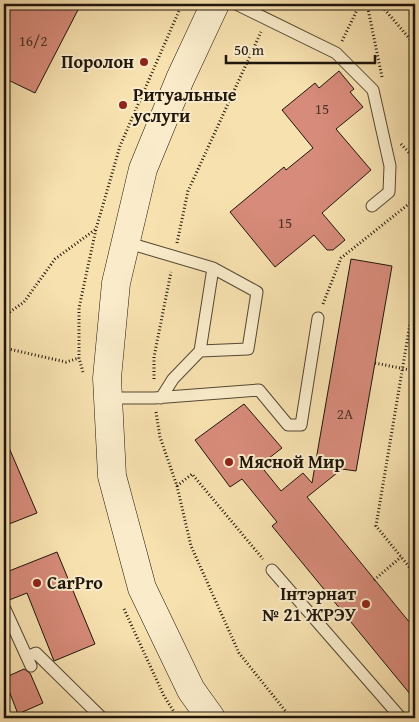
<svg xmlns="http://www.w3.org/2000/svg" width="419" height="722" viewBox="0 0 419 722" font-family="'Gentium Book Plus',serif">
	<rect width="100%" height="100%" fill="#f7e1af"/>
	<filter id="stains"><feTurbulence type="fractalNoise" baseFrequency=".004" numOctaves="4"/><feColorMatrix values="0 0 0 0 .2 0 0 0 0 .09 0 0 0 0 .02 0 0 0 .5 -.17"/></filter>
	<radialGradient id="worn" r=".72"><stop offset=".6" stop-color="#630" stop-opacity="0"/><stop offset="1" stop-color="#630" stop-opacity=".3"/></radialGradient>
	<!-- building -->
	<path fill="#d78b7a" stroke="#1e150b" d="M4 4H81L35 93 4 78Z
		M339 71 354 89 350 92 363 107 336 129 371 170 322 213 345 240 333 250H327L314 235 275 267 230 212 284 167 286 170 313 148 282 110 315 83 319 88Z
		M351 259 392 266 356 471 342 469 307 497 415 629V700L272 526 277 522 242 479 230 487 195 440 244 404 282 448 260 465 281 491 303 473 312 483Z
		M4 436 37 513 4 526Z
		M57 552 95 644 54 661 27 593 4 602V573Z
		M24 669 30 673 43 703 18 714 4 678Z"/>
	<g fill="none" stroke-linecap="round" stroke-linejoin="round">
		<defs>
			<path id="lane" d="M236 4 336 53 373 90 390 166 389 192 372 206
				M125 242 213 268 200 351 248 349 257 292 213 268
				M107 398H154L259 390 288 425H301L318 318
				M161 398 173 379 200 351
				M272 570 401 718
				M5 609 31 666
				M27 657 36 653 102 718"/>
			<path id="secondary" d="M211 718 191 690 142 588 112 476 107 378 116 283 143 169 180 79 215 4"/>
		</defs>
		<!-- lane casing -->
		<use href="#lane" stroke="#544834" stroke-width="13"/>
		<!-- secondary casing -->
		<use href="#secondary" stroke="#1e150b" stroke-width="29"/>
		<!-- path -->
		<path stroke="#1e150b" stroke-width="3" stroke-dasharray="1 2.5" stroke-linecap="butt" d="M367 4 382 77
			M380 4 415 45
			M342 41 360 4
			M401 144 415 159
			M177 243 188 191 261 32
			M415 294 376 526 415 574
			M323 304 341 258 415 199
			M4 316 24 302 55 259 96 229
			M4 348 66 362 79 358
			M375 363 415 371
			M83 372 79 358V308L96 229 120 146 182 4
			M154 379V357L171 272
			M156 412 160 437 177 486 191 546 239 653 291 718
			M177 486 192 474 263 559
			M374 580 401 557
			M124 609 164 696 178 718"/>
		<!-- lane -->
		<use href="#lane" stroke="#faeccb" stroke-width="11"/>
		<!-- secondary -->
		<use href="#secondary" stroke="#faeccb" stroke-width="28"/>
		<defs>
			<path id="rail" d="M4 708 8 718"/>
		</defs>
		<!-- rail casing -->
		<use href="#rail" stroke="#1e150b" stroke-width="5.5"/>
		<!-- rail -->
		<use href="#rail" stroke="#faeccb" stroke-width="4" stroke-dasharray="11" stroke-linecap="butt"/>
	</g>
	<!-- markers -->
	<g fill="#8f2418" stroke="#faeccb" stroke-width="2">
		<circle cx="144" cy="62" r="5"/>
		<circle cx="123" cy="105" r="5"/>
		<circle cx="229" cy="462" r="5"/>
		<circle cx="37" cy="583" r="5"/>
		<circle cx="366" cy="604" r="5"/>
	</g>
	<g text-anchor="middle" stroke-width="4" stroke-linejoin="round" paint-order="stroke">
		<!-- number labels -->
		<g font-size="15" fill="#4c3227">
			<text x="33" y="46">16/2</text>
			<text x="322" y="114">15</text>
			<text x="285" y="228">15</text>
			<text x="345" y="419">2А</text>
		</g>
		<!-- poi labels -->
		<g font-size="18" font-weight="bold" fill="#1e150b" stroke="#faeccb" text-anchor="start">
			<text x="134" y="68" text-anchor="end">Поролон</text>
			<text x="133" y="101">Ритуальные<tspan x="133" dy="21">услуги</tspan></text>
			<text x="239" y="468">Мясной Мир</text>
			<text x="47" y="589">CarPro</text>
			<text x="356" y="600" text-anchor="end">Інтэрнат<tspan x="356" dy="21">№ 21 ЖРЭУ</tspan></text>
		</g>
	</g>
	<!-- margin -->
	<rect width="419" height="722" fill="none" stroke="#f7e1af" stroke-width="20"/>
	<rect x="5" y="5" width="409" height="712" fill="none" stroke="#1e150b" stroke-width="2.5"/>
	<rect x="10" y="10" width="399" height="702" fill="none" stroke="#1e150b"/>
	<!-- scale -->
	<path d="M226 55v8h149v-8" fill="none" stroke="#1e150b" stroke-width="2.5"/>
	<text x="234" y="55" font-size="15" fill="#1e150b" stroke="#faeccb" stroke-width="4" paint-order="stroke">50 m</text>
	<rect width="100%" height="100%" filter="url(#stains)"/>
	<rect width="100%" height="100%" fill="url(#worn)"/>
</svg>
